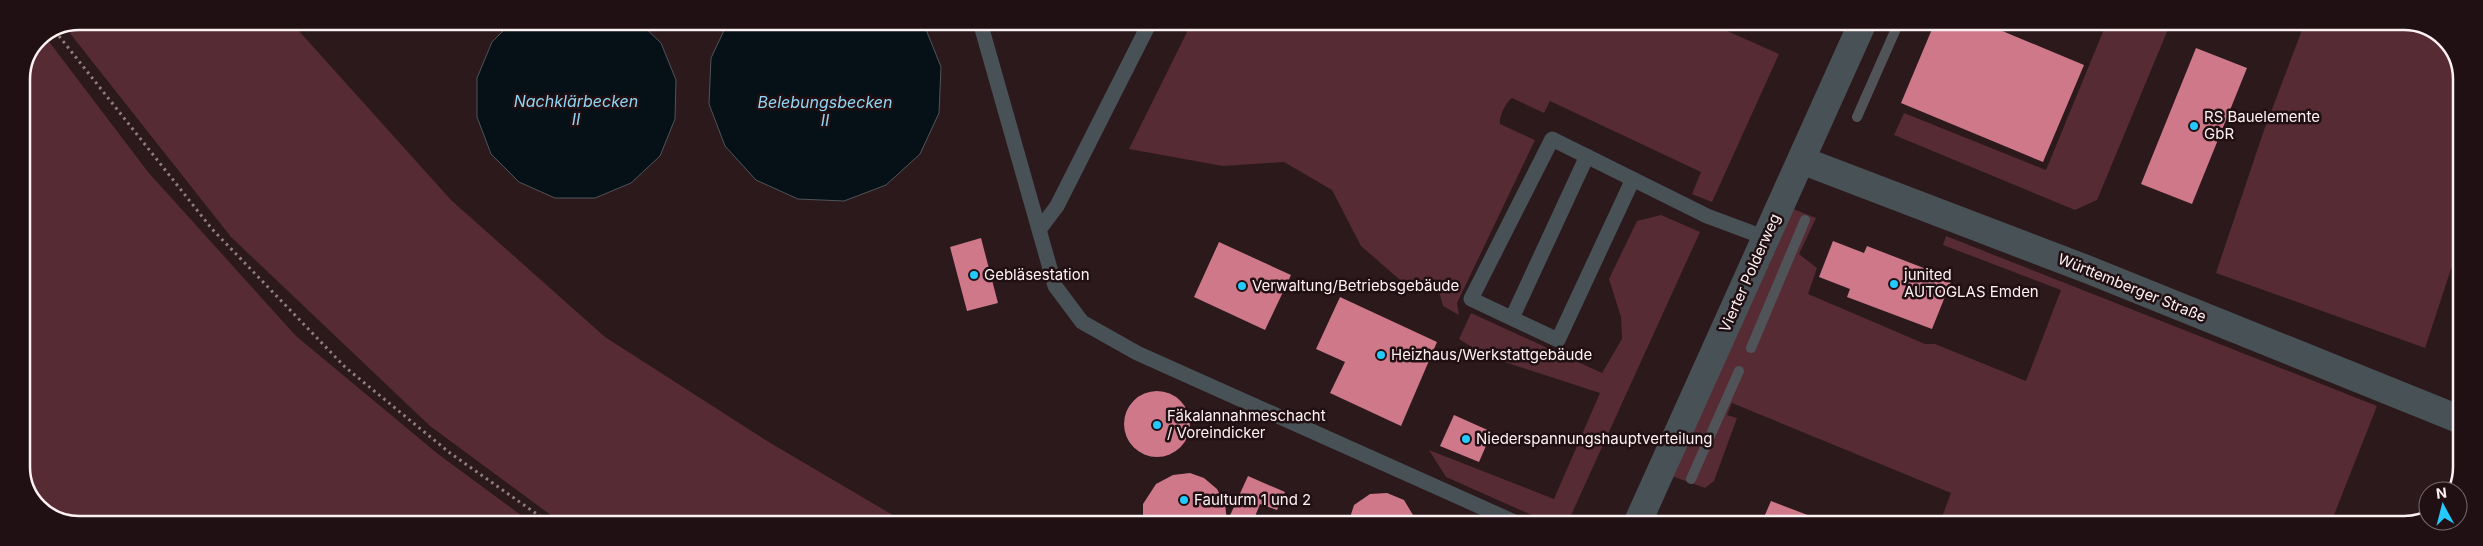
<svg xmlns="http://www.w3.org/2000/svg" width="2483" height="546" viewBox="0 0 2483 546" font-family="Inter,sans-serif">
	<rect width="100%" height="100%" fill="#2b191c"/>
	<!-- green -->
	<path fill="#572b34" d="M79 21H290L451 200 605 337 767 441 908 524H563L430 426 231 237 65 27Z
		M1192 22H1707L1779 54 1712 202 1692 194 1701 172 1550 101 1544 113 1512 98C1506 102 1499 116 1500 124L1535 140 1457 303 1459 315 1443 306 1436 280 1407 286 1361 246 1332 190 1284 162 1223 166 1129 149Z
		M2107 22H2171L2097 200 2075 210 1894 135 1904 113 2046 170Z
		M2305 22H2415L2447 41 2461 71V249L2451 269 2425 348 2216 273 2263 133Z
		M44 35 148 172 296 336 438 454 533 524H68L36 505 22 475 21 78 38 38Z
		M1793 209 1816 218 1799 254 1817 268 1808 294 1925 344H1935L2026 381 2061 290 1943 245 1946 236 2377 406 2330 525H1939L1951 493 1732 403 1727 415 1737 418 1714 481 1705 488 1669 475Z
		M1661 215 1700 232 1567 524H1552L1446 477 1429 450 1554 499 1600 393 1486 356 1459 339 1471 313 1602 373 1622 339 1621 317 1609 279 1637 221Z"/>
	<!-- water -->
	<path fill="#051116" stroke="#505458" d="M513 21 639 22 661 43 676 80 675 119 660 156 631 183 595 198H555L519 182 491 154 477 117V78L492 42Z
		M728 22H923L941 67 939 113 920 154 886 185 844 201 798 199 756 180 725 146 709 104 711 58Z"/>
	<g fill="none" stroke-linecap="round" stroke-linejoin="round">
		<!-- stream -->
		<path stroke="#505458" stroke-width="10" d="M1857 117 1899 22
			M1751 348 1805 220
			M1691 479 1739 371"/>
	</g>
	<!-- building -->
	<path fill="#ce788a" d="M1935 22H2003L2000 30 2084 65 2043 162 1901 103Z
		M2196 48 2247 68 2192 204 2141 184Z
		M981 238 998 303 967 311 950 247Z
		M1833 241 1864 253 1867 246 1952 279 1932 329 1847 297 1850 289 1819 277Z
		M1219 242 1291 275 1265 330 1194 297Z
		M1340 297 1437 342 1401 426 1330 393 1345 362 1316 349Z
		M1124 424a33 33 0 1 1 66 0a33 33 0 1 1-66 0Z
		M1454 415 1492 432 1479 462 1440 446Z
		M1190 473 1204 478 1217 489 1225 503 1227 522 1248 476 1285 492 1277 510 1260 504 1252 524H1143V504L1156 484 1173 475Z
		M1387 493 1404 500 1413 515 1414 524H1348L1354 505 1370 494Z
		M1771 501 1831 524H1761Z
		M1294 521 1305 524H1272L1276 522Z"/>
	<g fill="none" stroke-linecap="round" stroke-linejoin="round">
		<!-- path -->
		<path stroke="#8e7e81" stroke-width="3" stroke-dasharray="2.5 4" stroke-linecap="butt" d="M55 31 212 229 345 367 450 453 551 524"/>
		<!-- service -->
		<path stroke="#485155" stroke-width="15" d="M980 22 1055 286 1082 322 1137 353 1519 524
			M1633 179 1558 340 1471 299 1552 139 1707 216 1766 238
			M1039 230 1057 206 1150 22
			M1512 318 1587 156"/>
		<!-- minor -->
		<path stroke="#485155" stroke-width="28" d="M1801 160 2089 270 2461 420
			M1637 524 1863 22"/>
	</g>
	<!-- markers -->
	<g fill="#24c9fe" stroke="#211013" stroke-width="2">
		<circle cx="2194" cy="126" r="5"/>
		<circle cx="974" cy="275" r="5"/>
		<circle cx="1894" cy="284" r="5"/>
		<circle cx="1242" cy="286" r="5"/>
		<circle cx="1381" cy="355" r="5"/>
		<circle cx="1157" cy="425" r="5"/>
		<circle cx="1466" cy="439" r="5"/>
		<circle cx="1184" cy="500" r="5"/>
	</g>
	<g text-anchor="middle" stroke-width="5" stroke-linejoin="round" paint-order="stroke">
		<!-- poi labels -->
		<g font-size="15" fill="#fef1f3" stroke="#211013" text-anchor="start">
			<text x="2204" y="122">RS Bauelemente<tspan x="2204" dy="17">GbR</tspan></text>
			<text x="984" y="280">Gebläsestation</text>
			<text x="1904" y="280">junited<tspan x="1904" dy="17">AUTOGLAS Emden</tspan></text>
			<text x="1252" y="291">Verwaltung/Betriebsgebäude</text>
			<text x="1391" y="360">Heizhaus/Werkstattgebäude</text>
			<text x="1167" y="421">Fäkalannahmeschacht<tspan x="1167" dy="17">/ Voreindicker</tspan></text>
			<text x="1476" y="444">Niederspannungshauptverteilung</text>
			<text x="1194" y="505">Faulturm 1 und 2</text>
		</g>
		<!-- street labels -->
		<g font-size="15" fill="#fef1f3" stroke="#211013">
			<text transform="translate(1750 273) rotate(-66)" y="5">Vierter Polderweg</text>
			<text transform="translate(2132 288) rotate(22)" y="5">Württemberger Straße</text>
		</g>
		<!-- water labels -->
		<g font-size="16" font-style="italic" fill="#8fd6f5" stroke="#211013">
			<text x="576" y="107">Nachklärbecken<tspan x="576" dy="18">II</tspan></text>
			<text x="825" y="108">Belebungsbecken<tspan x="825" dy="18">II</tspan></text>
		</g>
	</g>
	<!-- crop -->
	<path d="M0 0H2483V546H0ZM79 30H2404A49 49 0 0 1 2453 79V467A49 49 0 0 1 2404 516H79A49 49 0 0 1 30 467V79A49 49 0 0 1 79 30Z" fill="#211013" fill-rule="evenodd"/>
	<path fill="none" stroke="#fef1f3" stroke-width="2.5" d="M79 30H2404A49 49 0 0 1 2453 79V467A49 49 0 0 1 2404 516H79A49 49 0 0 1 30 467V79A49 49 0 0 1 79 30Z"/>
	<!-- north arrow -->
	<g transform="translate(2443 506) rotate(353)"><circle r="24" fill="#211013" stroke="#796a6d"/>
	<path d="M0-4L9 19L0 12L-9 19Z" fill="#24c9fe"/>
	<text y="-8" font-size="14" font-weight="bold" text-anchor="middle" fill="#fef1f3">N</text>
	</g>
</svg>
